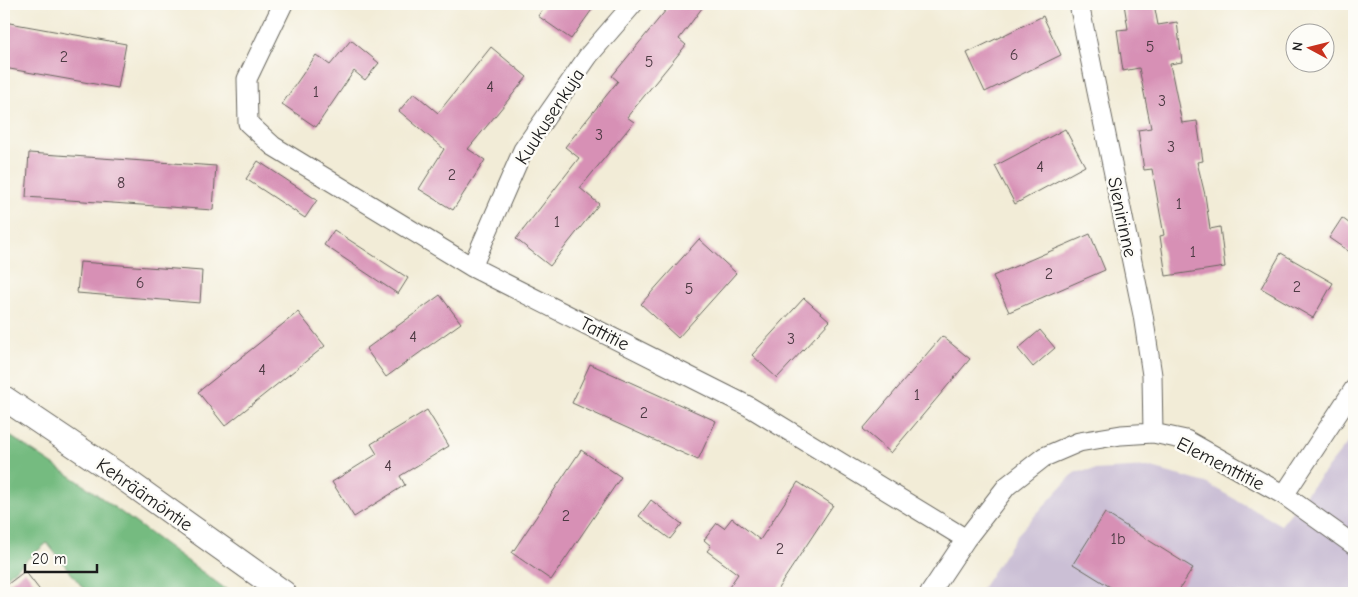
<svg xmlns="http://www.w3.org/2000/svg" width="1358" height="597" viewBox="0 0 1358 597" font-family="'Comic Neue',sans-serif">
	<rect width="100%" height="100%" fill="#fdfcf7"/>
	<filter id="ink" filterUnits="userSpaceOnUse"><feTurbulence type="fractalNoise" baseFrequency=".02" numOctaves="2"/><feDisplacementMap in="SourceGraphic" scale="10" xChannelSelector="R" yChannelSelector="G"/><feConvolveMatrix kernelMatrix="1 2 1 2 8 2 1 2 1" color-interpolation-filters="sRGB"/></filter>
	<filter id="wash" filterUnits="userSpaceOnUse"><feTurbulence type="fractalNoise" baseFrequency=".0096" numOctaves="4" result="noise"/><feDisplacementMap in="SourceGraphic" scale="20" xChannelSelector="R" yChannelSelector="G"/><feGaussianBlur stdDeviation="1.12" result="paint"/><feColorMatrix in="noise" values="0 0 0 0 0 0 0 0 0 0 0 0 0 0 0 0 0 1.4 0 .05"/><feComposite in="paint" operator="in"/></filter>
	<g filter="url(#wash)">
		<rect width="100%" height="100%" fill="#f2ecd7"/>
		<!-- industrial -->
		<path fill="#cbbfd5" d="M1354 435V593H979L1017 535 1076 471 1148 467 1206 483 1281 525Z"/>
		<!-- forest -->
		<path fill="#75bb80" stroke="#486c4e" d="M4 432 84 485 231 593H87L47 543 4 579Z"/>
		<g id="blocks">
			<!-- building -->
			<path fill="#d790b5" d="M546 4H596L571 39 538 16Z
				M671 4H705L679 39 686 45 627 117 634 122 580 188 599 204 550 266 516 239 579 158 565 147 618 81 612 76Z
				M1124 4H1154L1158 25 1177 22 1182 62 1170 64 1182 123 1197 121 1203 161 1197 162 1205 195 1210 229 1220 227 1225 267 1166 276 1160 236 1164 235 1152 169 1144 170 1138 130 1151 128 1139 68 1123 71 1117 30 1128 29Z
				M1043 16 1061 55 985 92 967 53Z
				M4 22 126 44 118 88 4 68Z
				M351 40 379 63 365 80 354 71 316 127 282 104 316 55 330 65Z
				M491 47 527 77 468 149 485 160 453 210 419 189 444 149 399 111 414 93 438 113Z
				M1065 129 1085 166 1015 204 995 166Z
				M29 153 216 166 213 210 26 197Z
				M258 161 317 200 305 218 246 179Z
				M1342 218 1354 227V255L1329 238Z
				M334 230 408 278 398 294 324 245Z
				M1090 234 1105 270 1009 312 993 276Z
				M699 239 736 273 678 338 641 304Z
				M1281 253 1333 283 1313 318 1261 288Z
				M80 262 202 271 200 303 77 293Z
				M440 295 461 323 386 377 366 349Z
				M804 298 830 321 777 378 752 355Z
				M298 312 325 346 225 426 198 392Z
				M1040 330 1055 348 1033 367 1018 349Z
				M942 336 970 359 891 453 863 429Z
				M590 364 716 421 698 460 572 403Z
				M427 410 449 446 400 476 405 485 354 517 332 482 377 454 371 444Z
				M581 450 621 477 551 580 512 553Z
				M798 482 833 505 775 593H725L738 574 707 551 711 546 704 540 717 523 724 528 732 518 760 540Z
				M651 500 682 524 670 539 639 516Z
				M1105 513 1193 568 1177 593H1120L1073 564Z
				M25 571 42 593H4V587Z"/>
		</g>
	</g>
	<g filter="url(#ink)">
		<use href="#blocks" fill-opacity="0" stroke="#67655d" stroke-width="1"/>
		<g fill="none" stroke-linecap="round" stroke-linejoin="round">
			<defs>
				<path id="minor" d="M283 4 247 79 248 123 273 146 472 267 748 406 966 539
					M1079 4 1143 315 1152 375 1153 433
					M472 267 523 150 589 55 633 4
					M1284 495 1354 389
					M930 593 966 539 1007 486 1044 457 1079 442 1121 435 1153 433 1186 440 1284 495 1354 545"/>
				<path id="tertiary" d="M4 398 123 478 284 593"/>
			</defs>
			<!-- minor casing -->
			<use href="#minor" stroke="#67655d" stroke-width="21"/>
			<!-- tertiary casing -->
			<use href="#tertiary" stroke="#67655d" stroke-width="26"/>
			<!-- minor -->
			<use href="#minor" stroke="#fff" stroke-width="19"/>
			<!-- tertiary -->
			<use href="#tertiary" stroke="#fff" stroke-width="24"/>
		</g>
	</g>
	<g text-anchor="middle" stroke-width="5" stroke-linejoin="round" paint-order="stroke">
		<!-- number labels -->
		<g font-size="16" fill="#4b3942">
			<text x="1150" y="52">5</text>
			<text x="1014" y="60">6</text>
			<text x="64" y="62">2</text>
			<text x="649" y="67">5</text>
			<text x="490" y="92">4</text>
			<text x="316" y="97">1</text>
			<text x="1162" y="106">3</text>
			<text x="599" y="140">3</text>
			<text x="1171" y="152">3</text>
			<text x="1040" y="172">4</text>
			<text x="452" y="180">2</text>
			<text x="121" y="188">8</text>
			<text x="1179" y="209">1</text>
			<text x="557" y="227">1</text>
			<text x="1193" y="257">1</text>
			<text x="1049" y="279">2</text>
			<text x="140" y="288">6</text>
			<text x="1297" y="292">2</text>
			<text x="689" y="294">5</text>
			<text x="413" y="342">4</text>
			<text x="791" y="344">3</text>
			<text x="262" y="375">4</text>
			<text x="917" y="400">1</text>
			<text x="644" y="418">2</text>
			<text x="388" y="471">4</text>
			<text x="566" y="521">2</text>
			<text x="1118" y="544">1b</text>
			<text x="780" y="554">2</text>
		</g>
		<!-- street labels -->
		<g font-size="19" fill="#1c1c1c" stroke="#fdfcf7">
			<text transform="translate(549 116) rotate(-57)" y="7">Kuukusenkuja</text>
			<text transform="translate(1123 217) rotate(78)" y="7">Sienirinne</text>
			<text transform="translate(605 333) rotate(27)" y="7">Tattitie</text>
			<text transform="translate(1221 463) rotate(27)" y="7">Elementtitie</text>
			<text transform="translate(145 494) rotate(35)" y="7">Kehräämöntie</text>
		</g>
	</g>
	<!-- margin -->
	<rect width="1358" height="597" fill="none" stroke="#fdfcf7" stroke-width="20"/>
	<!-- north arrow -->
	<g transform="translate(1310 48) rotate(277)"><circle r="24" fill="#fdfcf7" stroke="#a3a29f"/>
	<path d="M0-4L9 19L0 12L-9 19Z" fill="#c8321e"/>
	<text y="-8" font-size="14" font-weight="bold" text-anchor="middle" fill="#1c1c1c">N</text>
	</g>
	<!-- scale -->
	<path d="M25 564v8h72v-8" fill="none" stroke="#1c1c1c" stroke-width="2.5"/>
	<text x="32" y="564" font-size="15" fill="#1c1c1c" stroke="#fdfcf7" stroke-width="4" paint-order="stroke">20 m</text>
</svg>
